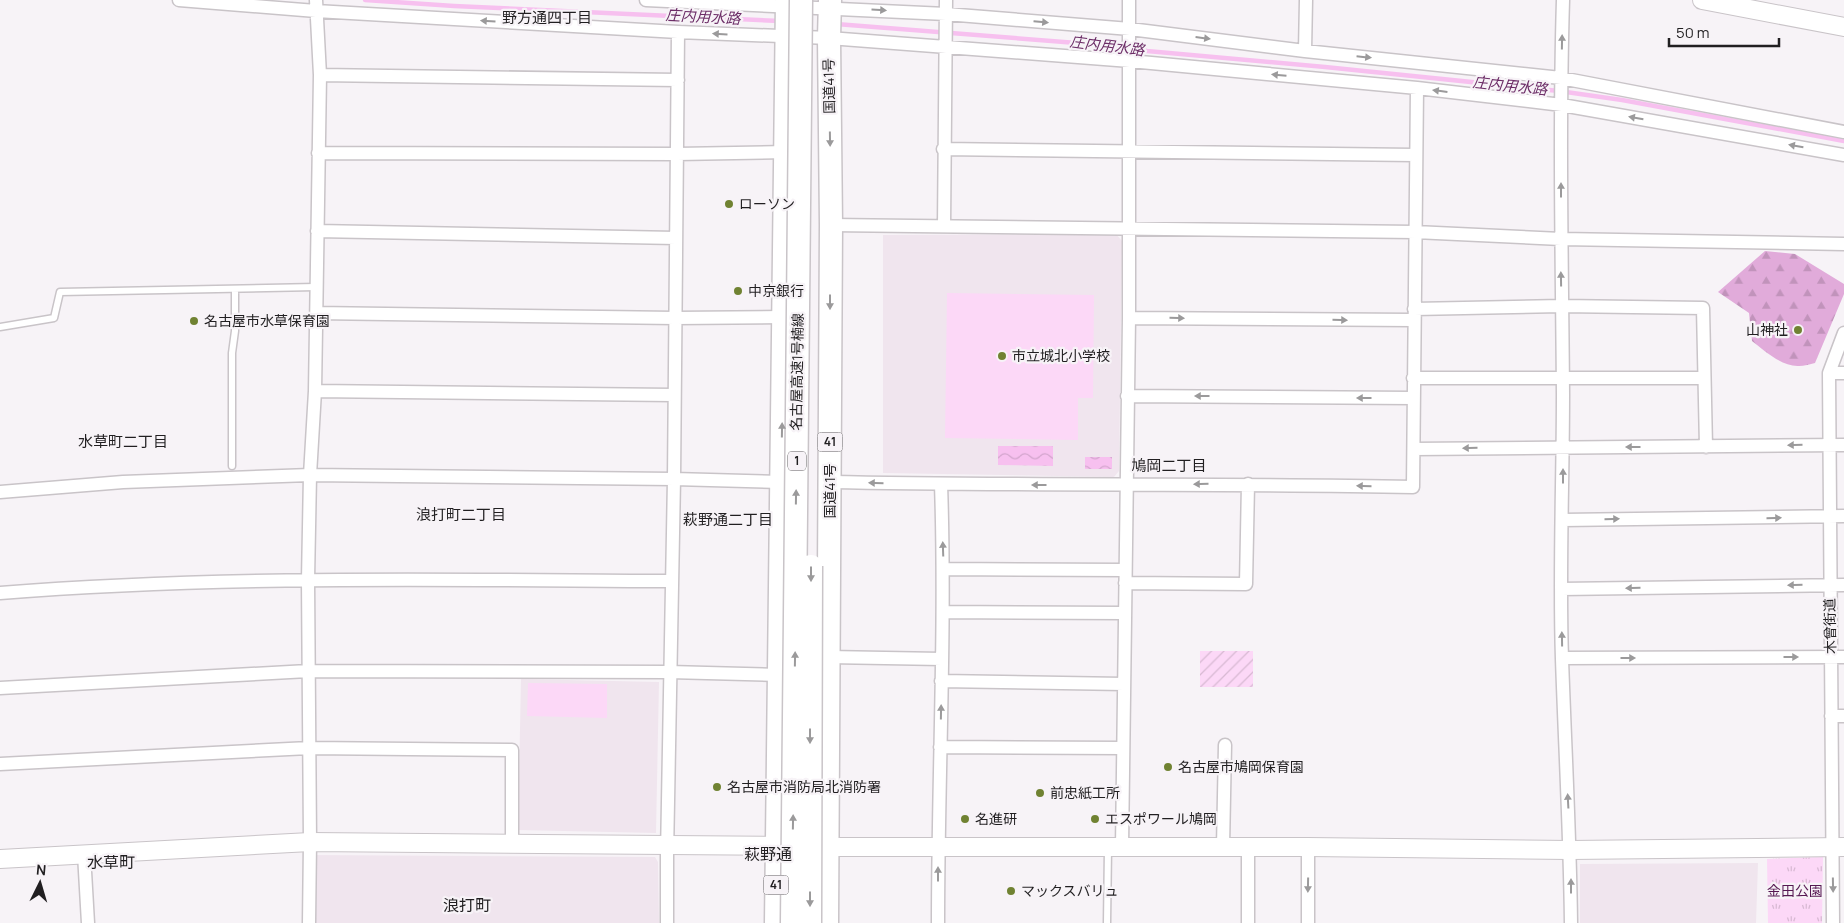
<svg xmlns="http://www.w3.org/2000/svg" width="1844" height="923" viewBox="0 0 1844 923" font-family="Manrope,'Noto Sans JP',sans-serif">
	<defs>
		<pattern id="forest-firs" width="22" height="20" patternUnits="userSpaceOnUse" patternTransform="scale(1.25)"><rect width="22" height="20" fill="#e1abda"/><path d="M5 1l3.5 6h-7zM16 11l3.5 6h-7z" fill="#c193bb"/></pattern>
		<pattern id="park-tufts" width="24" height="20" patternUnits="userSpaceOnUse" patternTransform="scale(1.25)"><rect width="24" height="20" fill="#fcd8f7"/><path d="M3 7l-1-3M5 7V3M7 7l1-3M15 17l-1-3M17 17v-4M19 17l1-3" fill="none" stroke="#d8b9d3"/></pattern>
		<pattern id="garden-furrows" width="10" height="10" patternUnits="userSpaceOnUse" patternTransform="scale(1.25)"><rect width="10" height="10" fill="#fcd8f7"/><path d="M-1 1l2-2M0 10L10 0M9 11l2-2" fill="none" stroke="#d8b9d3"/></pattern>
		<pattern id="water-waves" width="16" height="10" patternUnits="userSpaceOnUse" patternTransform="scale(1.25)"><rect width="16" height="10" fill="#f7c0ef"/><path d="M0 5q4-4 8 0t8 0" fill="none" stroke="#d3a5cd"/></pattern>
	</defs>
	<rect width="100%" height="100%" fill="#f7f3f7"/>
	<!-- built -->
	<path fill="#f0e5ee" d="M1116 234 1122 241 1119 471 1114 477 883 473V235Z
		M521 679 659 682 656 833 518 830Z
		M310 855 655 857 658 862 659 923H311Z
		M1758 863 1756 923H1580V864Z"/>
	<!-- forest -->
	<path fill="url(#forest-firs)" d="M1765 251 1795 254 1844 284V294L1815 363C1810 364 1804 366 1799 366 1782 367 1765 351 1752 341L1749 313 1718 292Z"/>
	<!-- park -->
	<path fill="url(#park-tufts)" d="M1823 857 1822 923H1768L1767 859Z"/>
	<!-- garden -->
	<path fill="url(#garden-furrows)" d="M1200 651H1253V687H1200Z"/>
	<!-- pitch -->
	<path fill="#fcd8f7" d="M947 293 1094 295 1093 398H1078V440L945 438Z
		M528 683 607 684V718L527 716Z"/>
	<!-- water -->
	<path fill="url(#water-waves)" d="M998 446H1053V466L998 465Z
		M1085 457H1112V469H1085Z"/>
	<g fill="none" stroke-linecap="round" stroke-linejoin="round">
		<!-- stream -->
		<path stroke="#f7c0ef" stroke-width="4.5" d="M365 0 454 6 780 21
			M836 24 1128 47 1147 51 1325 67 1559 91 1622 100 1844 141"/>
		<defs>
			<path id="lane" d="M0 327 54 318 60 292 316 287
				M232 466V353L235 331V289
				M1107 923 1108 848"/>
			<path id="street" d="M179 0 316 11 678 32 829 38 1130 61 1417 88 1562 105 1844 155
				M646 0 946 14 1130 29 1305 51 1561 78 1844 132
				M1563 0C1559 131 1562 263 1563 394 1563 482 1559 571 1562 659 1565 747 1570 835 1571 923
				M1305 51 1306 0
				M320 75 678 80
				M943 149 1415 155
				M318 153 677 154 786 152
				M831 225 1415 232 1561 239 1844 244
				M944 226 946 0
				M317 231 676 238
				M1414 309 1562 306 1703 308 1706 447
				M316 313 675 318 783 317
				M1129 318 1413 320
				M1829 373H1844
				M1413 378H1704
				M315 391 674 395
				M1127 396 1413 398
				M1414 449 1844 445
				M830 482C1024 486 1218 483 1413 487L1417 88
				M0 492 123 482 310 475 674 479 781 482
				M1563 520 1844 516
				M944 569 1125 570
				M1125 583 1246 584 1248 484
				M1561 589 1844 585
				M0 593C223 575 448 580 672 581
				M943 612 1124 613
				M828 657 942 659
				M1562 658 1844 657
				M941 681 1124 684
				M0 688 308 671 669 672 778 675
				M1831 716H1844
				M940 747 1123 748
				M0 764 309 748 512 750V844
				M1122 847 1129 318V0
				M1223 847 1225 745
				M84 854 88 923
				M309 923 310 842 308 580 310 475 315 391 320 75 316 0
				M667 923V855L674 479 678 32
				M938 923C938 777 946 630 941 484
				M1248 923V847
				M1308 923V847
				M1833 923 1829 373 1844 333"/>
			<path id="secondary" d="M1702 0 1844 27
				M815 847H1308L1570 850 1844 847
				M0 859 310 842 789 846"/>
			<path id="highway" d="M776 923 787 0
				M827 923 831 225 829 38 830 0"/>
		</defs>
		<!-- lane casing -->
		<use href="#lane" stroke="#c9c4c8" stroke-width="9"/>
		<!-- street casing -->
		<use href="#street" stroke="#c9c4c8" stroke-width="15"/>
		<!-- secondary casing -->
		<use href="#secondary" stroke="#c9c4c8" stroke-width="20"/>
		<!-- highway casing -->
		<use href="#highway" stroke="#c9c4c8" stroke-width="25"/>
		<!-- lane -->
		<use href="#lane" stroke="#fff" stroke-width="6"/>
		<!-- street -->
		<use href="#street" stroke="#fff" stroke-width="12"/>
		<!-- secondary -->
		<use href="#secondary" stroke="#fff" stroke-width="18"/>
		<!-- highway -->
		<use href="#highway" stroke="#fff" stroke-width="22"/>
		<defs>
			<path id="highway-bridge" d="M792 923 801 0
				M810 923 811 566"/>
		</defs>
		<!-- highway-bridge casing -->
		<use href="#highway-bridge" stroke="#c9c4c8" stroke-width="25" stroke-linecap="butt"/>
		<!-- highway-bridge -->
		<use href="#highway-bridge" stroke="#fff" stroke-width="22"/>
	</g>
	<!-- one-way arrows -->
	<defs><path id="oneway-solid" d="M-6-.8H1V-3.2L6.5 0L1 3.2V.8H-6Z" transform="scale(1.25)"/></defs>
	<g fill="#9b9a9b">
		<use href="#oneway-solid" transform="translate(879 10) rotate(3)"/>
		<use href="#oneway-solid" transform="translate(488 21) rotate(-177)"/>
		<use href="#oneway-solid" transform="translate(1041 22) rotate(5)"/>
		<use href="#oneway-solid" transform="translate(720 34) rotate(-177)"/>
		<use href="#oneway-solid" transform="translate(1203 38) rotate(7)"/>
		<use href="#oneway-solid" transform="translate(1562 42) rotate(-89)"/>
		<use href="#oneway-solid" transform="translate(1364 57) rotate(6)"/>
		<use href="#oneway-solid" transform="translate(1279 75) rotate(-175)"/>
		<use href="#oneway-solid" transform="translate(1440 91) rotate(-173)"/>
		<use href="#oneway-solid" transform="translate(1636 118) rotate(-170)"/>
		<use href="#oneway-solid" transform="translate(830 139) rotate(89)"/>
		<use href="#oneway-solid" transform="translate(1796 146) rotate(-170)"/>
		<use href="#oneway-solid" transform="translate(1561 190) rotate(-90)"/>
		<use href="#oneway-solid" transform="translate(1561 279) rotate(-91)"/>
		<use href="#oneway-solid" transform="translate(830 302) rotate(90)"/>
		<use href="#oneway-solid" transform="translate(1177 318) rotate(1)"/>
		<use href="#oneway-solid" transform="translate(1340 320) rotate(1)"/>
		<use href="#oneway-solid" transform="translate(1202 396) rotate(-180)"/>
		<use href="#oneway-solid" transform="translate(1364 398) rotate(-180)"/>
		<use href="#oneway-solid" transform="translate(782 430) rotate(-89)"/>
		<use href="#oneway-solid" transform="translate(1795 445) rotate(179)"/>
		<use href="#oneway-solid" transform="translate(1633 447) rotate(-180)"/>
		<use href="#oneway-solid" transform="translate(1470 448) rotate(179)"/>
		<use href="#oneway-solid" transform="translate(1563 476) rotate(-90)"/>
		<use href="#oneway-solid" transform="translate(876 483) rotate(-179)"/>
		<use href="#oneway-solid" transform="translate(1201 484) rotate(179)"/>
		<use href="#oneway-solid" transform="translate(1039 485) rotate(-180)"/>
		<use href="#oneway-solid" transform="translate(1364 486) rotate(-179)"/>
		<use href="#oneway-solid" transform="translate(796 497) rotate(-89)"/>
		<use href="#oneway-solid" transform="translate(1774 518) rotate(-1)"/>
		<use href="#oneway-solid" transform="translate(1612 519) rotate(-1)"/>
		<use href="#oneway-solid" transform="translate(943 549) rotate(-92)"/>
		<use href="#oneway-solid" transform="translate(811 574) rotate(90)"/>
		<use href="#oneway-solid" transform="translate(1795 585) rotate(179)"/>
		<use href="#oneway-solid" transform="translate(1633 588) rotate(179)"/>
		<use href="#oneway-solid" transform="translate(1562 639) rotate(-91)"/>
		<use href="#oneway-solid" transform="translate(1791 657)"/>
		<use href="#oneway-solid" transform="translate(1628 658)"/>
		<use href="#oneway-solid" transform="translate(795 659) rotate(-89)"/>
		<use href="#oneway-solid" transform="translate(941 712) rotate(-89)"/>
		<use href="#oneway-solid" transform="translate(810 736) rotate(90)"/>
		<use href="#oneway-solid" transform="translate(1568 801) rotate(-93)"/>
		<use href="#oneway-solid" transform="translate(793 822) rotate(-89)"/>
		<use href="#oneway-solid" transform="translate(938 874) rotate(-90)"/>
		<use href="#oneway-solid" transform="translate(1308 885) rotate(91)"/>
		<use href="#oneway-solid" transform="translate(1833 885) rotate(89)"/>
		<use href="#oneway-solid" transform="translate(1571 886) rotate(-90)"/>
		<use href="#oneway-solid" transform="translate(810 899) rotate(90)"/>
	</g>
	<!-- markers -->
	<g fill="#708232" stroke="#f7f3f7" stroke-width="2">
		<circle cx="729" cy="204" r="5"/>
		<circle cx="738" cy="291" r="5"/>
		<circle cx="194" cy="321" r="5"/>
		<circle cx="1798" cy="330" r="5"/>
		<circle cx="1002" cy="356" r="5"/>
		<circle cx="1168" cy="767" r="5"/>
		<circle cx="717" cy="787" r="5"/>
		<circle cx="1040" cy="793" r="5"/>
		<circle cx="965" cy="819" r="5"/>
		<circle cx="1095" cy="819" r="5"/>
		<circle cx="1011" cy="891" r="5"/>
	</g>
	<g text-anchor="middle" stroke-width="4.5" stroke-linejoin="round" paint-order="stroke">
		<!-- shield labels -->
		<g fill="#f7f3f7" stroke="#615f61" stroke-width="1">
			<rect x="817.5" y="432.5" width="25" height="19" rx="4"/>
			<rect x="788" y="451.5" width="18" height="19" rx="4"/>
			<rect x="763.5" y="875.5" width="25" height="19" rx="4"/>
		</g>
		<g font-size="12" font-weight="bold" fill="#211f21">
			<text x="830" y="446">41</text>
			<text x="797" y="465">1</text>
			<text x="776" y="889">41</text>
		</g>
		<!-- street labels -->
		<g font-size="14" fill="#211f21" stroke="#f7f3f7">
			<text transform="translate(829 86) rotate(-91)" y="5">国道41号</text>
			<text transform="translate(797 372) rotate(-89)" y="5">名古屋高速1号楠線</text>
			<text transform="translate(830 491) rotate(-90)" y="5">国道41号</text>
			<text transform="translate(1830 626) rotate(-91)" y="5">木曾街道</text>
		</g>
		<!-- poi labels -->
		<g font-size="14" fill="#211f21" stroke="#f7f3f7" text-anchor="start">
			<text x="739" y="209">ローソン</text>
			<text x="748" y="296">中京銀行</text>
			<text x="204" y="326">名古屋市水草保育園</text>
			<text x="1788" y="335" text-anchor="end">山神社</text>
			<text x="1012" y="361">市立城北小学校</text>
			<text x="1178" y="772">名古屋市鳩岡保育園</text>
			<text x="727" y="792">名古屋市消防局北消防署</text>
			<text x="1050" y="798">前忠紙工所</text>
			<text x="975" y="824">名進研</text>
			<text x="1105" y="824">エスポワール鳩岡</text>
			<text x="1021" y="896">マックスバリュ</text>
		</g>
		<!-- park labels -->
		<g font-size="14" fill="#561852" stroke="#f7f3f7">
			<text x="1795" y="896">金田公園</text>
		</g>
		<!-- water labels -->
		<g font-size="15" font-style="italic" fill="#6c2d67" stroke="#f7f3f7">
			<text transform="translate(703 17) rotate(3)" y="5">庄内用水路</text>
			<text transform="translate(1107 46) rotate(7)" y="5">庄内用水路</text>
			<text transform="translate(1510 86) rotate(6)" y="5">庄内用水路</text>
		</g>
		<!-- neighbourhood labels -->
		<g font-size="15" fill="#211f21" stroke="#f7f3f7">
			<text x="547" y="23">野方通四丁目</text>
			<text x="123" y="447">水草町二丁目</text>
			<text x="1169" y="471">鳩岡二丁目</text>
			<text x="461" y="520">浪打町二丁目</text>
			<text x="728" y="525">萩野通二丁目</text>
		</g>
		<!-- quarter labels -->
		<g font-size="16" fill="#211f21" stroke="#f7f3f7">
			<text x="768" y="860">萩野通</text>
			<text x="111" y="868">水草町</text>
			<text x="467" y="911">浪打町</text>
		</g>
	</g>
	<!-- north arrow -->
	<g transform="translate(40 883) rotate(5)" stroke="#f7f3f7" stroke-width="4" paint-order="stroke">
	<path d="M0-4L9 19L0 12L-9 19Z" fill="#211f21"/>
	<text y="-8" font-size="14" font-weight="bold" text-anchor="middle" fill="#211f21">N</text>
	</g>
	<!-- scale -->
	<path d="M1669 38v8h110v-8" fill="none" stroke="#211f21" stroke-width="2.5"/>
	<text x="1676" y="38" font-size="15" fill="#211f21" stroke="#f7f3f7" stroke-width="4" paint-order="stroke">50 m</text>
</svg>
